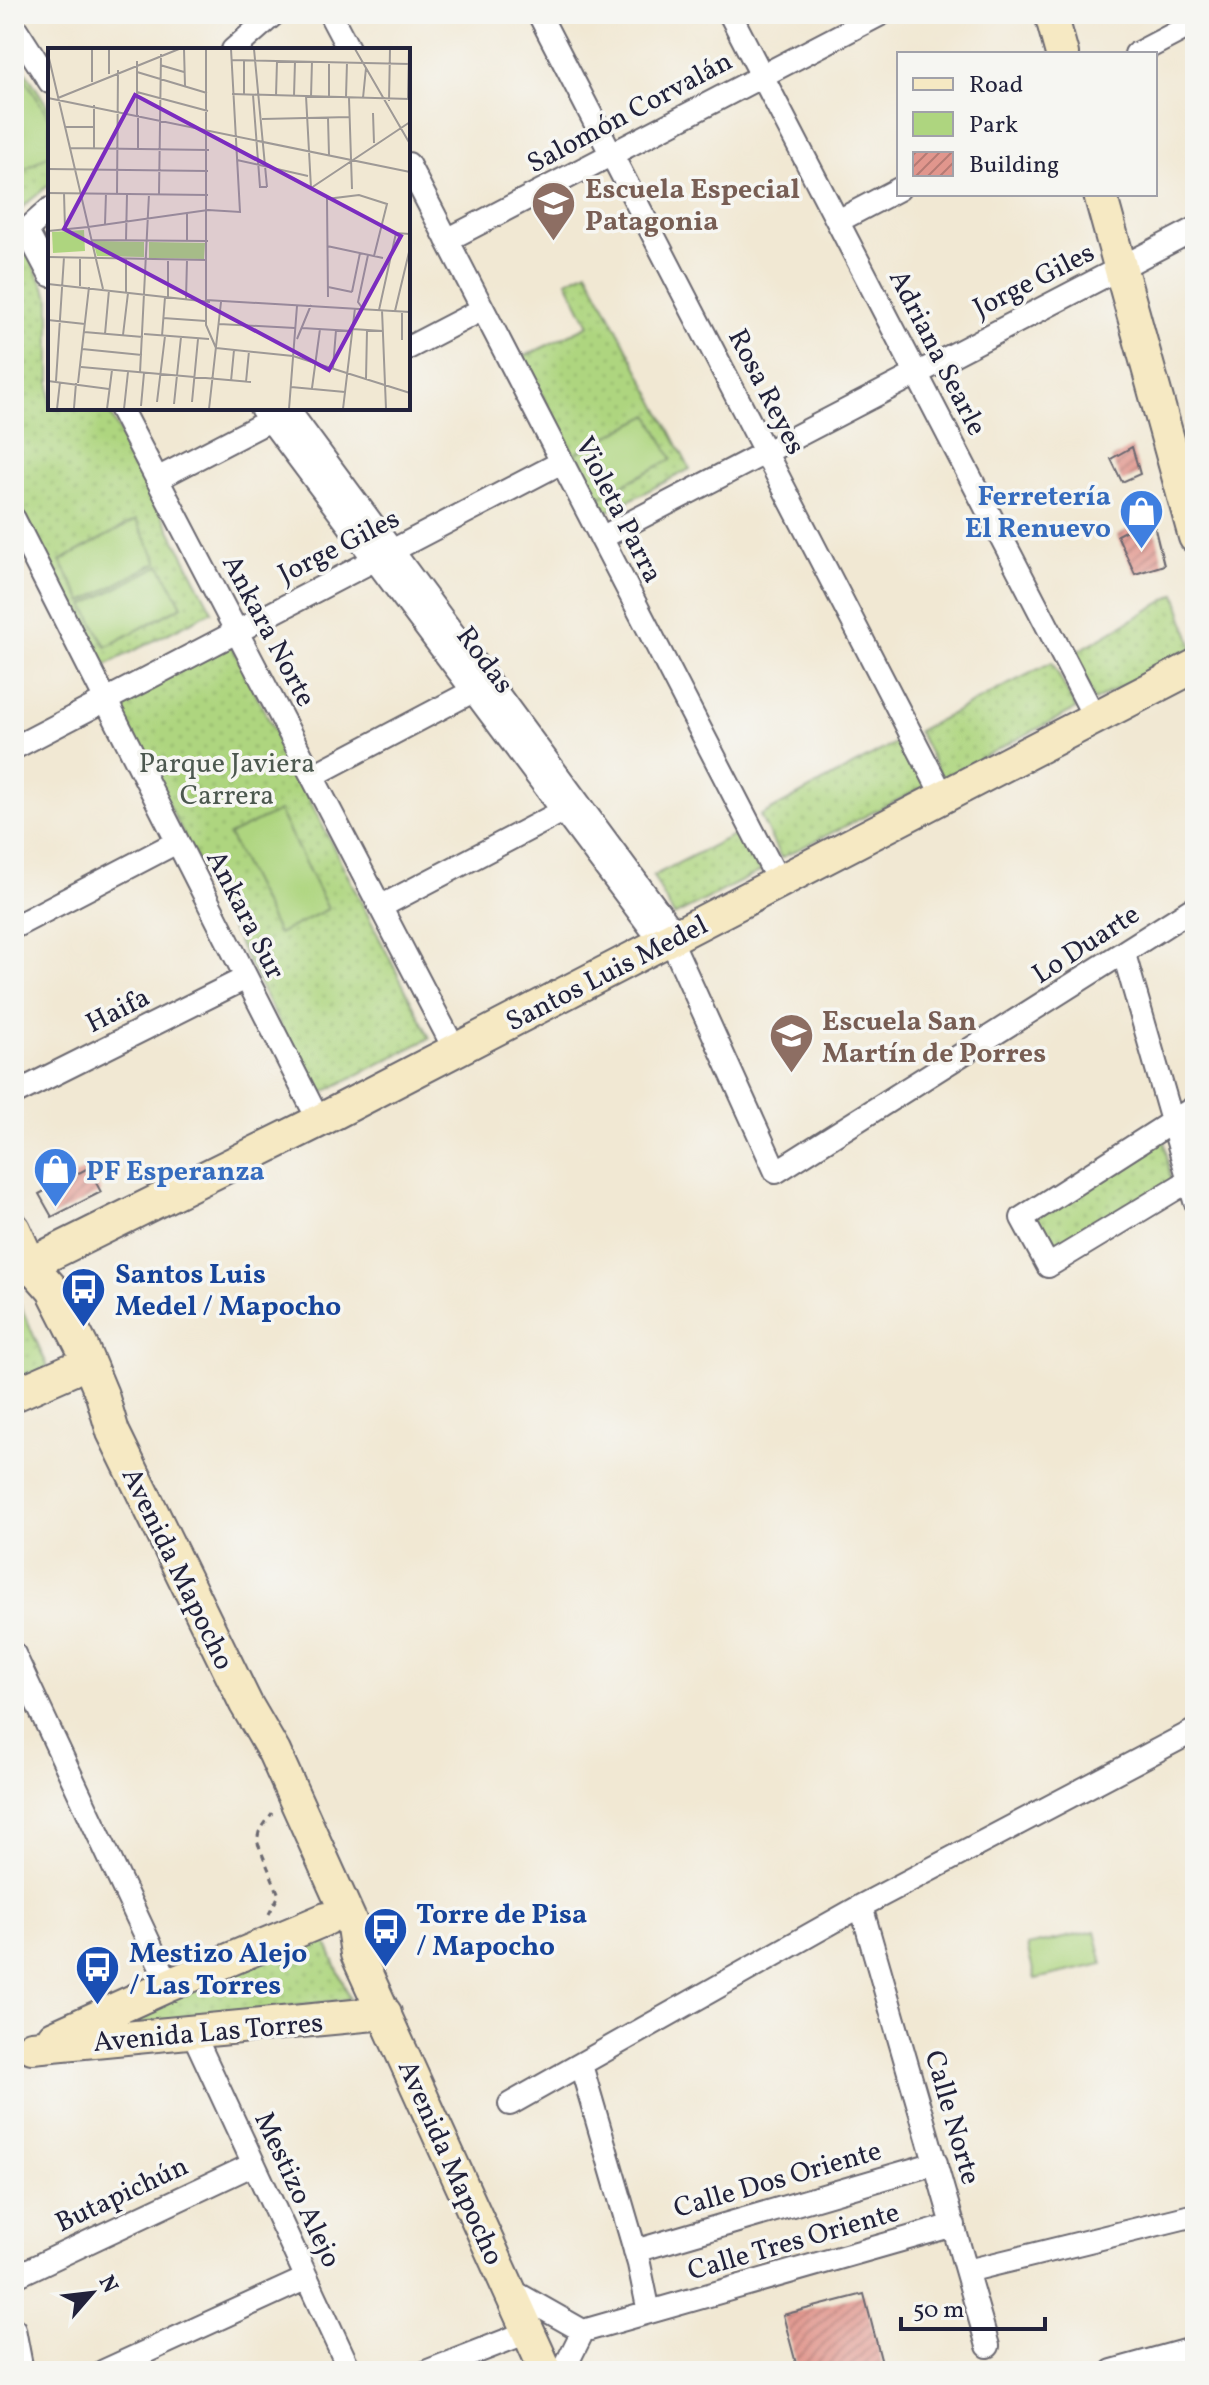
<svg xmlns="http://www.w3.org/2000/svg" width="1209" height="2385" viewBox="0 0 1209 2385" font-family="Vollkorn,serif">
	<defs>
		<pattern id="green-dots" width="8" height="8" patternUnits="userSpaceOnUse" patternTransform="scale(2)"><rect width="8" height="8" fill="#aed57f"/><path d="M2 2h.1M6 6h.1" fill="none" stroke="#95b76f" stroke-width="1.8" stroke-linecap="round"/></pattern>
		<pattern id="building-hatch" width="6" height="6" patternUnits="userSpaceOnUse" patternTransform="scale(2)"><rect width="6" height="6" fill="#e1968d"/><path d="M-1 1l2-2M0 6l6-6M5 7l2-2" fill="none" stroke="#b67a74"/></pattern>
	</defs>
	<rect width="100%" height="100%" fill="#f6f6f2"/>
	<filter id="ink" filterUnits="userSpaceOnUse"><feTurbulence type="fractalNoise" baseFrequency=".0125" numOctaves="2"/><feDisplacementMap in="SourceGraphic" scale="16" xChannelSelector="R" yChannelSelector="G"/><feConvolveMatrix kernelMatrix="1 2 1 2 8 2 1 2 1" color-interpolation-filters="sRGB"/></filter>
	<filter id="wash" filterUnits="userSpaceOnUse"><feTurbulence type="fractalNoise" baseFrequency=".006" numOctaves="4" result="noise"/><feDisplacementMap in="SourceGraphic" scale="32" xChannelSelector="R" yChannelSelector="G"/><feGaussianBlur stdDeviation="1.8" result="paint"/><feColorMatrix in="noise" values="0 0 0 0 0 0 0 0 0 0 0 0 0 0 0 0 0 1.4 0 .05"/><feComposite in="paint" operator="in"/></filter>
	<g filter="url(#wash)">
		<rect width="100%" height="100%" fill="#f1e8d3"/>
		<!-- green -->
		<path fill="url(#green-dots)" stroke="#687c5d" stroke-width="2" d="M14 53 50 110V184L14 214Z
			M25 250 50 298V408H107L212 611 102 667 14 494V260Z
			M587 271 690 469 603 514 523 357 589 325 567 281Z
			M1176 594 1193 648 1094 701 1075 653Z
			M231 645 430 1038 316 1096 117 703Z
			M1052 662 1076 709 942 778 918 731Z
			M902 739 926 786 781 858 760 816Z
			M741 831 761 871 674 916 653 876Z
			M1164 1138 1171 1182 1055 1253 1035 1218Z
			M14 1292 48 1367 14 1381Z
			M323 1935 350 1999 94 2032Z"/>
		<!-- pitch -->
		<path fill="#aed57f" stroke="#687c5d" stroke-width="2" d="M14 61 50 119V154L14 176Z
			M649 415 672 459 599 497 576 453Z
			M136 520 158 562 83 602 60 561Z
			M160 565 182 606 106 647 84 605Z
			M279 811 328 909 278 934 229 835Z
			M1095 1931 1103 1964 1035 1979 1027 1946Z"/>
		<g id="blocks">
			<!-- building -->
			<path fill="url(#building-hatch)" d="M1132 447 1140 474 1122 482 1111 459Z
				M1152 517 1164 565 1135 574 1117 535Z
				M88 1168 101 1192 52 1217 39 1194Z
				M864 2294 884 2371H798L783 2315Z"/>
		</g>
	</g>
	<g filter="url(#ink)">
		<use href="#blocks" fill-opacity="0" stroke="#6a6770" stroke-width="2"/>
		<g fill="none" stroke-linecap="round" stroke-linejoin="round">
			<defs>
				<path id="street" d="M330 14 349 50
					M539 14 943 796
					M730 14 1095 718
					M14 26 50 82
					M233 50 274 14
					M1136 54 1195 23
					M408 164 779 882
					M838 221 899 189
					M26 230 50 275
					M447 240 881 14
					M14 241 50 209
					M408 348 483 309
					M120 408 455 1050
					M261 408 650 927 670 938 776 1172 1195 907
					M287 408 676 935
					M157 479 280 415
					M14 519 319 1121
					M601 538 1195 229
					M14 748 562 462
					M312 776 473 691
					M380 907 563 811
					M14 927 177 842
					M1124 954 1195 1201
					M14 1094 246 978
					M1195 1107 1022 1218 1048 1266 1195 1177
					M14 1654 169 1985
					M861 1906 988 2346
					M193 2033 350 2371
					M581 2065 639 2264 649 2312
					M510 2104 861 1906 1192 1732 1195 1736
					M635 2251 936 2163
					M967 2271 1195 2215
					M14 2277 254 2164
					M509 2289 583 2331
					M14 2329 22 2371
					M104 2371 307 2278
					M428 2371 528 2332
					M563 2371 583 2331 954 2225
					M1112 2371 1195 2348"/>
				<path id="secondary" d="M1051 14 1062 54
					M1100 194 1195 537
					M14 1229 30 1264 53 1290 82 1347 102 1395 113 1432 246 1704 274 1752 353 1927 357 1954 546 2371
					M14 1272 319 1121 1195 666
					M14 1395 71 1370
					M54 2037 169 1985 326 1919
					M32 2047 385 2013"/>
			</defs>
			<!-- street casing -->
			<use href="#street" stroke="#6a6770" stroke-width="26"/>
			<!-- secondary casing -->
			<use href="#secondary" stroke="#6a6770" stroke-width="36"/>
			<!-- path -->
			<path stroke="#6a6770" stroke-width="3" stroke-dasharray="6 6" stroke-linecap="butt" d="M269 1914 279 1895 257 1841 259 1832 272 1813"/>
			<!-- street -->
			<use href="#street" stroke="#fff" stroke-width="22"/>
			<!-- secondary -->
			<use href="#secondary" stroke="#f6e9c3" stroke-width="32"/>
		</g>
	</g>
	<!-- icons -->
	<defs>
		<symbol id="school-pin" viewBox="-11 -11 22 30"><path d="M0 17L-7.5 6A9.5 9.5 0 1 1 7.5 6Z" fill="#8d6e63" stroke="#f6f6f2"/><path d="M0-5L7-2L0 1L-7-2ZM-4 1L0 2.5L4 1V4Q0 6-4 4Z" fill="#fff"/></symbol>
		<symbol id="shop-pin" viewBox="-11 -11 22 30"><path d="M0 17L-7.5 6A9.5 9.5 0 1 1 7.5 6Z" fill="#3f7fe0" stroke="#f6f6f2"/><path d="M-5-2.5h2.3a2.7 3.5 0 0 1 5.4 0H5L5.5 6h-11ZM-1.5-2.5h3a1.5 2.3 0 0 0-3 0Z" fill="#fff"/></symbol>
		<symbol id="bus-pin" viewBox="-11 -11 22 30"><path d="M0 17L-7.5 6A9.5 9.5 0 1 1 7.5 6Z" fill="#1a4fb4" stroke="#f6f6f2"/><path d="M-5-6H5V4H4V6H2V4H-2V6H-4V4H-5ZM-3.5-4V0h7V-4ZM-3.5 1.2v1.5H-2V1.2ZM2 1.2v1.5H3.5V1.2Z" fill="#fff"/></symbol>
	</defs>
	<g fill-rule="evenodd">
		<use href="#school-pin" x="528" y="178" width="51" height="69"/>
		<use href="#shop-pin" x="1116" y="486" width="51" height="69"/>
		<use href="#school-pin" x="766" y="1010" width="51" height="69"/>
		<use href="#shop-pin" x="30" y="1144" width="51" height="69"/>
		<use href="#bus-pin" x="58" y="1264" width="51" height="69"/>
		<use href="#bus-pin" x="360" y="1904" width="51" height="69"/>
		<use href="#bus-pin" x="72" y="1942" width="51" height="69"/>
	</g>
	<g text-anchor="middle" stroke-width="7" stroke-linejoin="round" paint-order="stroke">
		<!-- street labels -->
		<g font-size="28" fill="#22223b" stroke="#f6f6f2">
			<text transform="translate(629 111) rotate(-28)" y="10">Salomón Corvalán</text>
			<text transform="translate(1033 279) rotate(-27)" y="10">Jorge Giles</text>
			<text transform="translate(939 352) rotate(63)" y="10">Adriana Searle</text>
			<text transform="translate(768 391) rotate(63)" y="10">Rosa Reyes</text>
			<text transform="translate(620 509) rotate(63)" y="10">Violeta Parra</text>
			<text transform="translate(338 545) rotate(-27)" y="10">Jorge Giles</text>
			<text transform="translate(270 630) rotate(62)" y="10">Ankara Norte</text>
			<text transform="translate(486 659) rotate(53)" y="10">Rodas</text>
			<text transform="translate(247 914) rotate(63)" y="10">Ankara Sur</text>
			<text transform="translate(1085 943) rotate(-33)" y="10">Lo Duarte</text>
			<text transform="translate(606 972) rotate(-27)" y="10">Santos Luis Medel</text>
			<text transform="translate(117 1009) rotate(-27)" y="10">Haifa</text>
			<text transform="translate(179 1568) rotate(64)" y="10">Avenida Mapocho</text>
			<text transform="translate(208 2031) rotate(-5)" y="10">Avenida Las Torres</text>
			<text transform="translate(954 2117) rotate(74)" y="10">Calle Norte</text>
			<text transform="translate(452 2162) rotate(66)" y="10">Avenida Mapocho</text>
			<text transform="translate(777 2178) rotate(-16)" y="10">Calle Dos Oriente</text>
			<text transform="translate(299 2189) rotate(65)" y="10">Mestizo Alejo</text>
			<text transform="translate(121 2193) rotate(-25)" y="10">Butapichún</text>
			<text transform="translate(793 2240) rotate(-16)" y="10">Calle Tres Oriente</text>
		</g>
		<!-- education labels -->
		<g font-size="28" font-weight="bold" fill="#785e54" stroke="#f6f6f2" text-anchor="start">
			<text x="585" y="198">Escuela Especial<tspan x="585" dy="32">Patagonia</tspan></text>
			<text x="822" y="1030">Escuela San<tspan x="822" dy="32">Martín de Porres</tspan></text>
		</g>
		<!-- shop labels -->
		<g font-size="28" font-weight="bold" fill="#366cbe" stroke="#f6f6f2" text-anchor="end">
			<text x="1111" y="505">Ferretería<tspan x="1111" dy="32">El Renuevo</tspan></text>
			<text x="86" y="1180" text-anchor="start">PF Esperanza</text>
		</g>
		<!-- park labels -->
		<g font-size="28" fill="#4c584f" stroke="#f6f6f2">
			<text x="227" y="772">Parque Javiera<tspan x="227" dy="32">Carrera</tspan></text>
		</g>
		<!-- transit labels -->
		<g font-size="28" font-weight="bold" fill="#164399" stroke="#f6f6f2" text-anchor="start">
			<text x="115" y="1283">Santos Luis<tspan x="115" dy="32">Medel / Mapocho</tspan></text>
			<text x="416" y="1923">Torre de Pisa<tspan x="416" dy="32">/ Mapocho</tspan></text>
			<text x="129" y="1962">Mestizo Alejo<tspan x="129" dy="32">/ Las Torres</tspan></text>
		</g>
	</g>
	<!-- overview -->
	<g transform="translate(48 48)">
		<rect width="362" height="362" fill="#f1e8d3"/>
		<path d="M45 193 96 194V209L49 208ZM101 194 157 195 156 211 101 210Z" fill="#aed57f"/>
		<path d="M36 182 37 203 5 205 4 184Z" fill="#aed57f"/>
		<path fill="none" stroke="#9e9996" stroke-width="2" d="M136 1 137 38M158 1V277L168 300M206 1 219 139M307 1 362 96M0 6 55 241M183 12 362 16M112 17 136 24M89 24 159 45M61 26V1M44 34V1M89 44 160 63M184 46 362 51M196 47V12M205 47 212 139H219M228 48 229 13M246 48 247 13M258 48 263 140 362 74M263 49 264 13M281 49V14M298 49 299 14M0 50 362 124M10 50 131 1M301 50 304 141M315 50 318 20M360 51 361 1M341 53 342 1M325 65 326 95M89 67V13M280 70 281 107M214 71 302 69M17 79H46M22 100 161 102M46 101V57M90 101V67M189 112 260 128M0 121 160 123M0 145 160 147M16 145 17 181M69 146 70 22M111 146 113 6M57 176 58 145M40 179 160 162 192 164 183 1M0 183 40 179M43 192 160 193M78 192 79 146M139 192V166M279 198 335 210M0 209 159 212M0 236 162 254M32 238V210M280 239 304 244M304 244 312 205M78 245V210M280 249 279 151 311 147 339 156 326 208M120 250V211M138 251 139 212M158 252 362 264M315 261 310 254 320 207M331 262 348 185 362 186M334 262 338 361M347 263 362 200M115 270 158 273M0 272 37 276M171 276 247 280M254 280 304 283M304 281 335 283M36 284 95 289M57 286 61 242M96 286 161 291M75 287 80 245M114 288 117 249M249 291 263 257M354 292V263M168 300 245 308 362 345M34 301 94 307M33 319 203 334M285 320 288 282M92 325 101 146M318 331 319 282M0 333 61 341M8 333 16 209M183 333 186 302M198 334 201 303M30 335 41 239M243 339 297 344M264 340 272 281M109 354 117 288M144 354 150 291M126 356 133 289M93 358 96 325M26 360 28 335M9 361 12 334M59 361 64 322M76 361 80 324M161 361 173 254M241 361 249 258M295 361 307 260"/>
		<path fill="#7b2cbf" fill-opacity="0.15" stroke="#7b2cbf" stroke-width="4" d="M87 47 353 188 281 322 16 181Z"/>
		<rect width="362" height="362" fill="none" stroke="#22223b" stroke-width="4"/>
	</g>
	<!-- margin -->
	<rect width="1209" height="2385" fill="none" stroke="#f6f6f2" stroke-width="48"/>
	<!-- legend -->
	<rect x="897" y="52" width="260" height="144" fill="#f6f6f2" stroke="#a1a1a9" stroke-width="2"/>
	<rect x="913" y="78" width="40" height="12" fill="#f6e9c3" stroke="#a1a1a9" stroke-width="2"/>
	<text x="969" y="92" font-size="24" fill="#22223b">Road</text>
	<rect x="913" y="112" width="40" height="24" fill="#aed57f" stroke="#a1a1a9" stroke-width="2"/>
	<text x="969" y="132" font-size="24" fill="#22223b">Park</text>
	<rect x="913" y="152" width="40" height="24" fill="url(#building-hatch)" stroke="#a1a1a9" stroke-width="2"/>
	<text x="969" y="172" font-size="24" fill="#22223b">Building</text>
	<!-- north arrow -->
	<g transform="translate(92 2293) rotate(62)" stroke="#f6f6f2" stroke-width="6" paint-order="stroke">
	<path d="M0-6L14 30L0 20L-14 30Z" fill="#22223b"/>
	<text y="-12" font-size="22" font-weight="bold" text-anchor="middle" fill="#22223b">N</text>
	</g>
	<!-- scale -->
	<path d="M901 2317v12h144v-12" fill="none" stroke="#22223b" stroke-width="4"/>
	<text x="913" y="2317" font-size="24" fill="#22223b" stroke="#f6f6f2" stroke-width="6" paint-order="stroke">50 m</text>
</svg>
